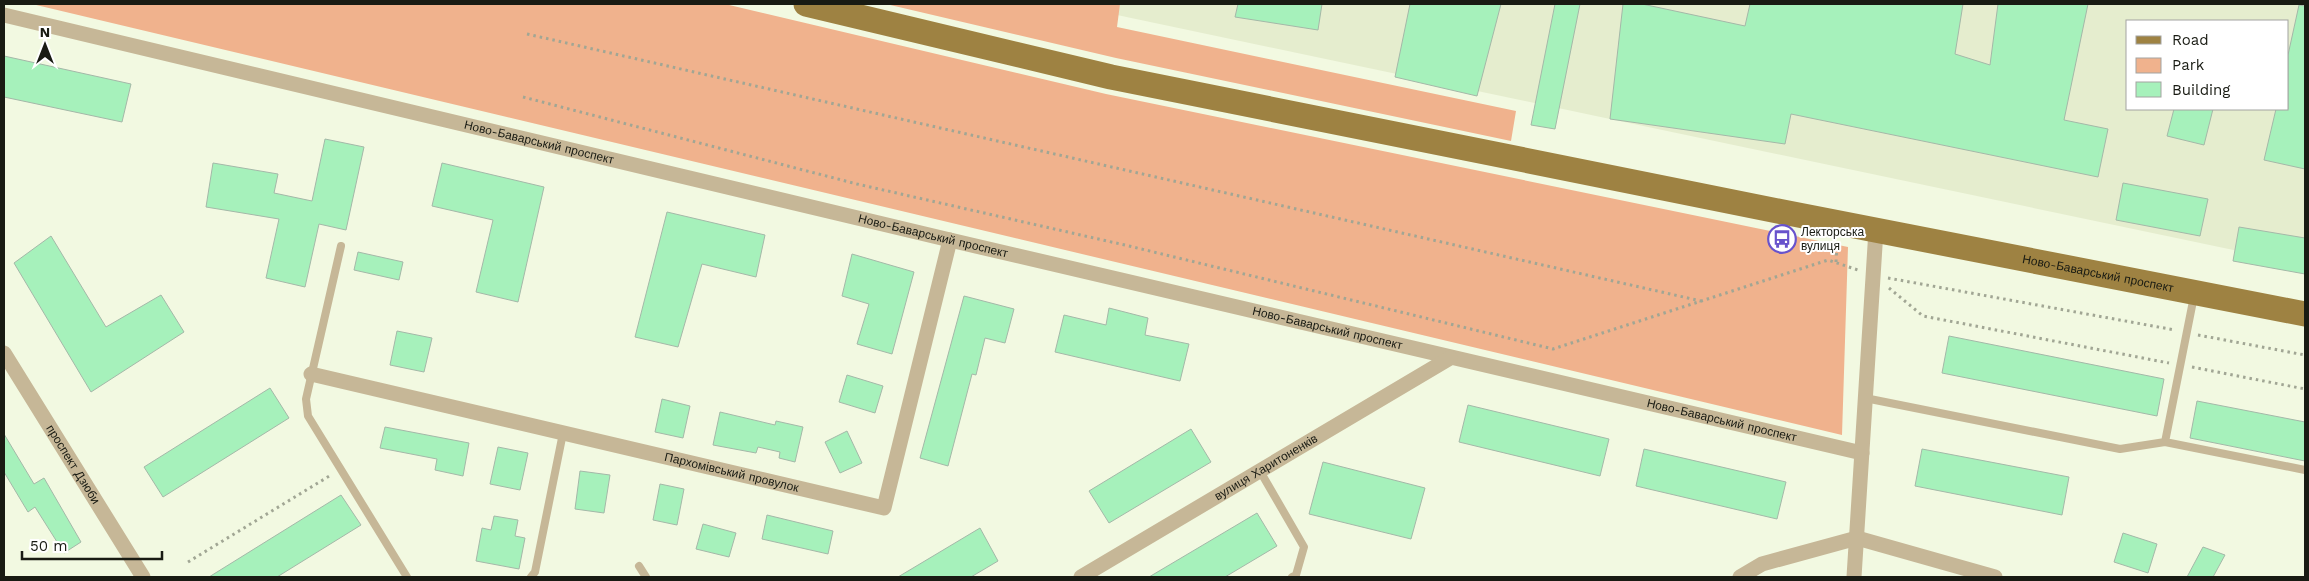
<svg xmlns="http://www.w3.org/2000/svg" width="2309" height="581" viewBox="0 0 2309 581" font-family="'Work Sans',sans-serif">
	<rect width="100%" height="100%" fill="#f2f9e1"/>
	<!-- built -->
	<path fill="#e5edce" fill-rule="evenodd" d="M1065 4H2305V265L1610 119ZM2128 21H2288V109H2128Z"/>
	<!-- green -->
	<path fill="#f0b28d" d="M32 4H725L1106 94 1848 247 1842 435Z
		M886 4H1120L1117 27 1516 111 1511 141 1116 58Z"/>
	<!-- building -->
	<path fill="#a6f1bb" stroke="#a4b8a8" d="M1238 4H1322L1318 30 1235 17Z
		M1410 4H1501L1477 96 1395 77Z
		M1555 4H1580L1555 129 1531 125Z
		M1623 4H1642L1745 26 1750 4H1963L1955 54 1990 65 1998 4H2088L2064 120 2108 129 2098 177 1791 114 1785 144 1610 119Z
		M2299 5 2305 6V169L2264 160 2276 109H2288V55Z
		M4 56 131 84 122 122 4 97Z
		M2174 109H2213L2204 145 2167 136Z
		M325 139 364 147 346 230 319 224 305 287 266 278 279 219 206 207 213 163 278 174 274 193 312 201Z
		M442 163 544 187 518 302 476 292 493 220 432 206Z
		M2123 183 2208 199 2200 236 2116 220Z
		M667 212 765 235 756 277 702 264 678 347 635 337Z
		M2239 227 2305 238V274L2233 261Z
		M51 236 106 327 161 295 184 332 91 392 14 263Z
		M358 252 403 262 399 280 354 270Z
		M852 254 914 272 892 354 857 344 869 304 842 296Z
		M964 296 1014 309 1005 343 985 338 976 375 972 374 948 466 920 458Z
		M1109 308 1148 318 1145 335 1189 344 1180 381 1055 352 1064 315 1106 325Z
		M397 331 432 338 424 372 390 365Z
		M1949 336 2164 379 2157 416 1942 373Z
		M847 375 883 386 875 413 839 402Z
		M270 388 289 418 163 497 144 467Z
		M662 399 690 406 683 438 655 432Z
		M2197 401 2305 422V461L2190 438Z
		M1468 405 1609 439 1600 476 1459 442Z
		M720 412 775 425 776 421 803 427 795 462 779 458 780 452 758 447 756 453 713 445Z
		M385 427 469 443 463 476 435 470 437 459 380 448Z
		M1191 429 1211 462 1109 523 1089 491Z
		M847 431 862 463 840 473 825 442Z
		M4 434 34 484 44 478 81 542 64 553 35 507 28 512 4 472Z
		M498 447 528 453 520 490 490 484Z
		M1644 449 1786 482 1777 519 1636 486Z
		M1922 449 2069 477 2062 515 1915 486Z
		M1323 462 1425 488 1411 539 1309 514Z
		M580 471 610 475 604 513 575 509Z
		M660 484 684 489 677 525 653 520Z
		M341 495 361 525 277 577H209Z
		M1257 513 1277 546 1225 577H1149Z
		M767 515 833 531 828 554 762 539Z
		M494 516 518 520 515 536 525 538 519 569 476 561 482 528 491 530Z
		M703 524 736 533 729 557 696 549Z
		M980 528 998 561 971 577H898Z
		M2123 533 2157 544 2148 573 2114 562Z
		M2203 547 2225 555 2213 577H2187Z"/>
	<g fill="none" stroke-linecap="round" stroke-linejoin="round">
		<!-- path -->
		<path stroke="#a1a694" stroke-width="3" stroke-dasharray="2.5 4" stroke-linecap="butt" d="M527 34 1701 301
			M523 97 857 184 1129 246 1553 349 1828 260 1858 270
			M1836 262 1837 243
			M1888 278 2175 330
			M1889 288 1923 316 2169 363
			M2198 335 2305 355
			M2192 367 2305 389
			M188 562 331 475"/>
		<!-- service -->
		<path stroke="#c6b797" stroke-width="8" d="M341 246 306 399 308 416 407 577
			M1865 398 2120 449 2165 442 2305 470
			M2165 442 2194 296
			M1260 471 1304 547 1296 575 1292 577
			M639 566 646 577
			M531 577 535 572 563 433"/>
		<!-- minor -->
		<g stroke="#c6b797" stroke-width="15">
			<path id="s1" d="M4 15 950 240 1862 453"/>
			<path id="s2" d="M4 353 143 577"/>
			<path id="s3" d="M311 374 884 508 950 240"/>
			<path id="s4" d="M1081 577 1450 358"/>
			<path d="M1740 577 1762 564 1857 538 1995 577"/>
			<path d="M1854 577 1876 230"/>
		</g>
		<!-- primary -->
		<path stroke="#9e8242" stroke-width="25" id="s5" d="M806 4 1111 77 1783 212 2305 314"/>
	</g>
	<!-- icons -->
	<defs>
		<symbol id="bus-ring" viewBox="-11 -11 22 22"><circle r="9.5" fill="#fff" stroke="#6853cc" stroke-width="1.5"/><path d="M-5-6H5V4H4V6H2V4H-2V6H-4V4H-5ZM-3.5-4V0h7V-4ZM-3.5 1.2v1.5H-2V1.2ZM2 1.2v1.5H3.5V1.2Z" fill="#6853cc"/></symbol>
	</defs>
	<g fill-rule="evenodd">
		<use href="#bus-ring" x="1766" y="223" width="32" height="32"/>
	</g>
	<g text-anchor="middle" stroke-width="4" stroke-linejoin="round" paint-order="stroke">
		<!-- street labels -->
		<g font-size="12" fill="#191b13" stroke="#fff">
			<text dy="4" stroke="none"><textPath href="#s1" startOffset="550">Ново-Баварський проспект</textPath></text>
			<text dy="4" stroke="none"><textPath href="#s1" startOffset="955">Ново-Баварський проспект</textPath></text>
			<text dy="4" stroke="none"><textPath href="#s5" startOffset="1320">Ново-Баварський проспект</textPath></text>
			<text dy="4" stroke="none"><textPath href="#s1" startOffset="1360">Ново-Баварський проспект</textPath></text>
			<text dy="4" stroke="none"><textPath href="#s1" startOffset="1765">Ново-Баварський проспект</textPath></text>
			<text dy="4" stroke="none"><textPath href="#s2" startOffset="131">проспект Дзюби</textPath></text>
			<text dy="4" stroke="none"><textPath href="#s4" startOffset="215">вулиця Харитоненків</textPath></text>
			<text dy="4" stroke="none"><textPath href="#s3" startOffset="432">Пархомівський провулок</textPath></text>
		</g>
		<!-- poi labels -->
		<g font-size="12" fill="#191b13" stroke="#fff" text-anchor="start">
			<text x="1801" y="236">Лекторська<tspan x="1801" dy="14">вулиця</tspan></text>
		</g>
	</g>
	<!-- border -->
	<rect width="2309" height="581" fill="none" stroke="#191b13" stroke-width="10"/>
	<!-- legend -->
	<rect x="2126" y="20" width="162" height="90" fill="#ffffff" stroke="#a3a4a1"/>
	<rect x="2136" y="36" width="25" height="8" fill="#9e8242" stroke="#a3a4a1"/>
	<text x="2172" y="45" font-size="15" fill="#191b13">Road</text>
	<rect x="2136" y="58" width="25" height="15" fill="#f0b28d" stroke="#a3a4a1"/>
	<text x="2172" y="70" font-size="15" fill="#191b13">Park</text>
	<rect x="2136" y="82" width="25" height="15" fill="#a6f1bb" stroke="#a3a4a1"/>
	<text x="2172" y="95" font-size="15" fill="#191b13">Building</text>
	<!-- north arrow -->
	<g transform="translate(45 45)" stroke="#ffffff" stroke-width="4" paint-order="stroke">
	<path d="M0-4L9 19L0 12L-9 19Z" fill="#191b13"/>
	<text y="-8" font-size="14" font-weight="bold" text-anchor="middle" fill="#191b13">N</text>
	</g>
	<!-- scale -->
	<path d="M22 551v8h140v-8" fill="none" stroke="#191b13" stroke-width="2.5"/>
	<text x="30" y="551" font-size="15" fill="#191b13" stroke="#ffffff" stroke-width="4" paint-order="stroke">50 m</text>
</svg>
